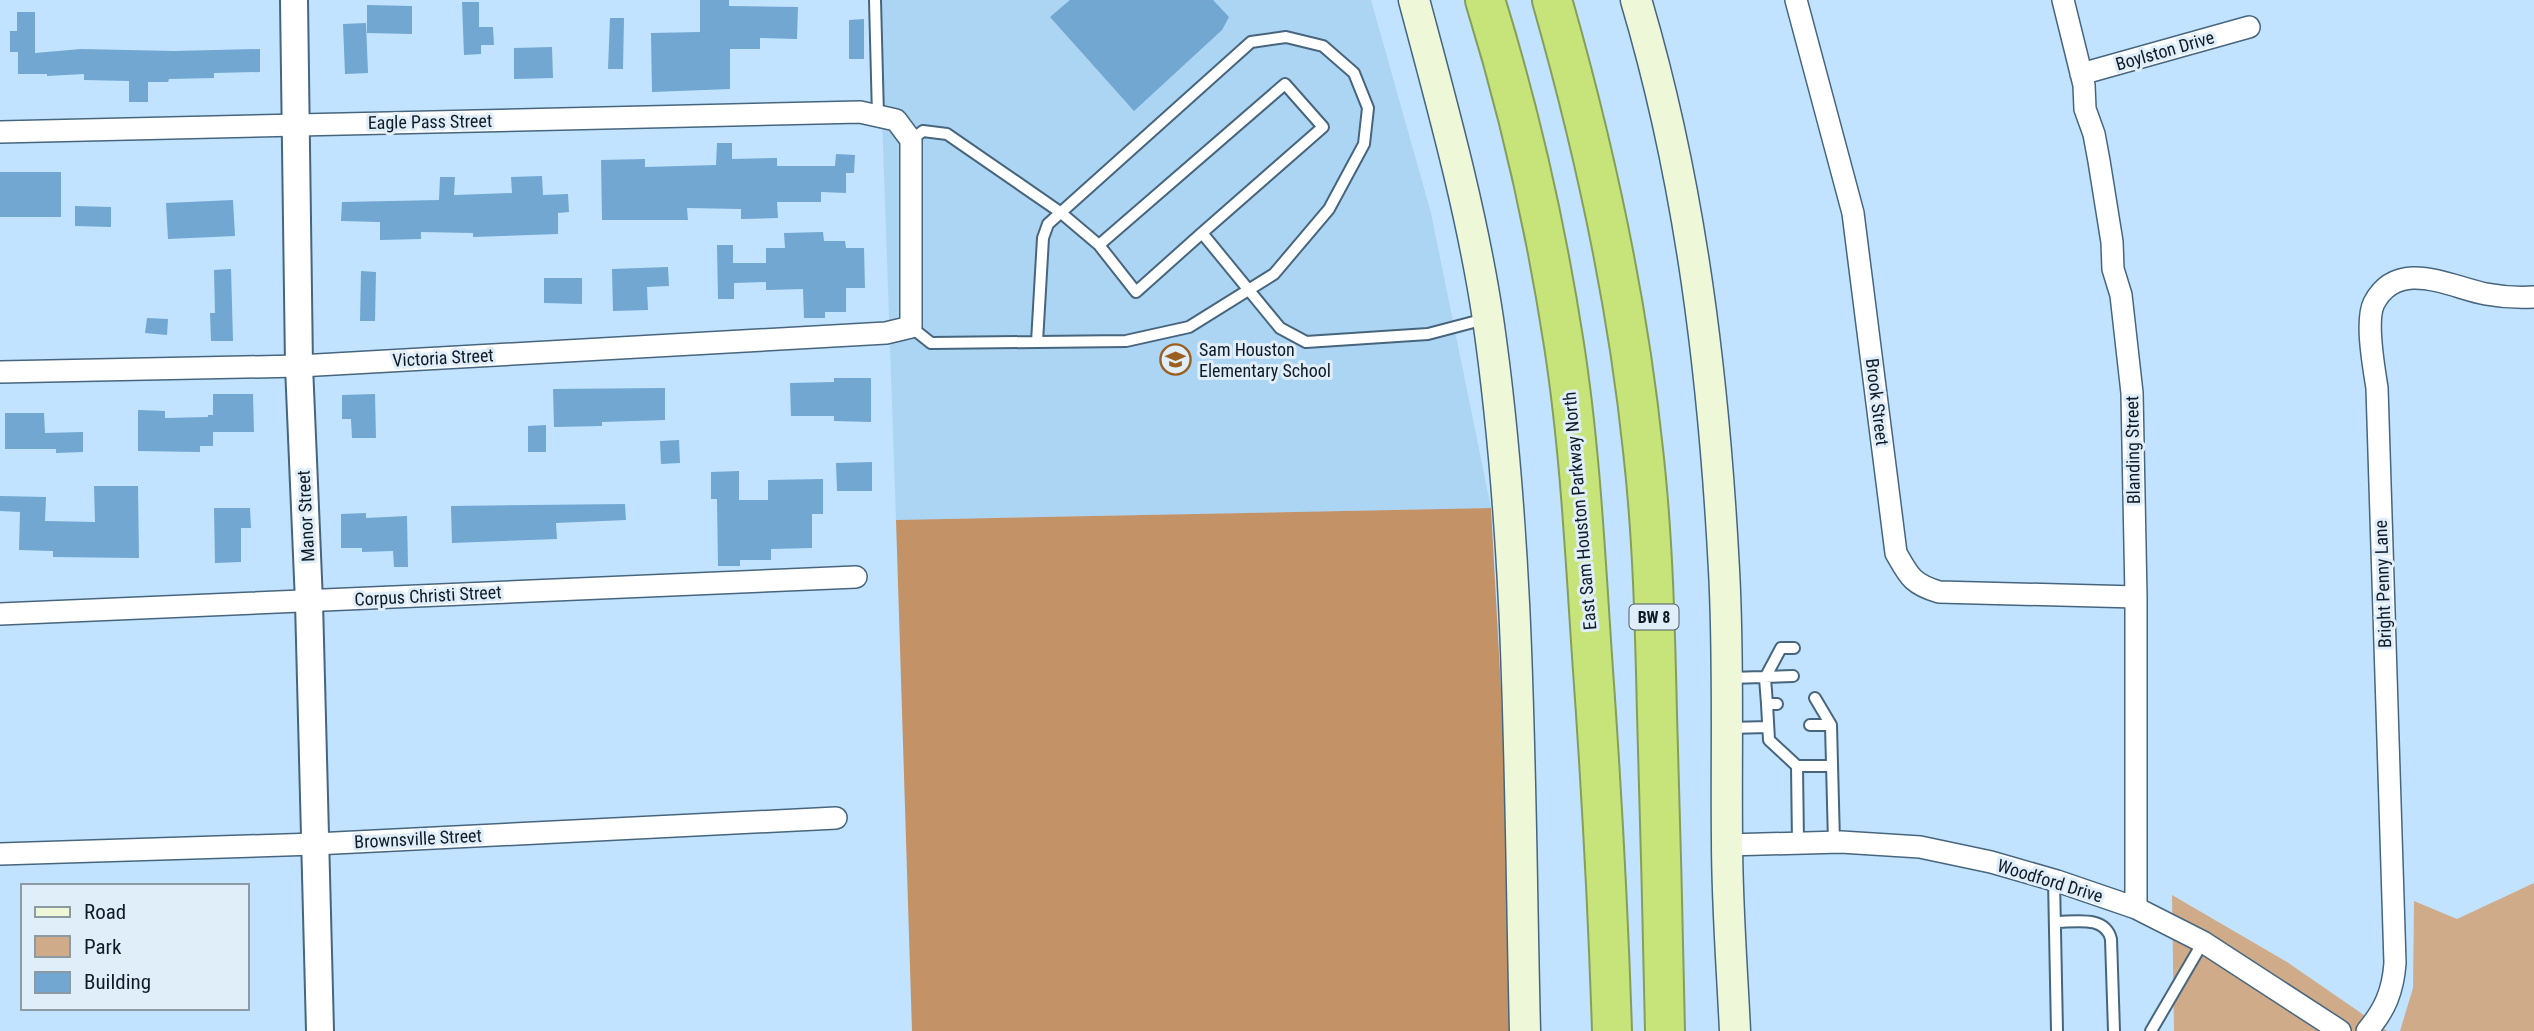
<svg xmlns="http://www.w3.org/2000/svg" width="2534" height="1031" viewBox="0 0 2534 1031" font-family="'Roboto Condensed',sans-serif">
	<rect width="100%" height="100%" fill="#c1e3ff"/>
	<!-- built -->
	<path fill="#acd4f3" d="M878 0H1371L1431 213 1491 508 896 520Z"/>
	<!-- green -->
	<path fill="#d0ab8a" d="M2534 883V1031H2400L2413 988 2414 901 2457 919Z
		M2172 895 2287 962 2387 1031H2174Z"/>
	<!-- forest -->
	<path fill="#c39267" d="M1491 508 1517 982 1518 1031H912L896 520Z"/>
	<!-- building -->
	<path fill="#71a7d0" d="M700 0H729V6L798 7 797 39 760 38V49H730V89L652 92 651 33 700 32Z
		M1070 0H1213L1229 17 1222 30 1134 111 1050 17Z
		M462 2H479V27H493L494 45H481V54L464 55Z
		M367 5 412 6V34L367 33Z
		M17 12H35V53L81 49 174 51 260 49V72L214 73V78L169 79 168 82H148V102H129V81L84 80V74L47 76V74H18V52H10V31H17Z
		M610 18H624L623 69H608Z
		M864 19V59H849V20Z
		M366 23 368 73 345 74 343 24Z
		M552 47 553 78 514 79V48Z
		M717 143H732V159L777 158V166H835L836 154 855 155 854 173H846V193L821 192V202H777L778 218 741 219V209L687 208 688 220H602L601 160 645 159V167L716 165Z
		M0 172H61V217H0Z
		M542 176 543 195 568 194 569 212 558 213V234L473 237V233L421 232V239L380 240V222L341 221 342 202 439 200 440 177H455L454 195 512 193 511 177Z
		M233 200 235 236 168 239 166 203Z
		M75 206 111 207V227L75 226Z
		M823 232 824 241H845L846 248H864L865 288H846V312H825V318H804L803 289 766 290V282L734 283V299H718L717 245H733V263H766V248H785L784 233Z
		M668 267 669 286 647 287 648 310 613 311 612 269Z
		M231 269 233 341H211L210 313H215L214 270Z
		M361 271 376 272 375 321H360Z
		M544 278H582V304L544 303Z
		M147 318 168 319 167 335 145 333Z
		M834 378H871V422L834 421V416H791L790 383 834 382Z
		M665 388V420L602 422V426L554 427 553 389Z
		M213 394H253L254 432H213V446H200V452L138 451V410L165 411V418L208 417V415H213Z
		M375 394 376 438H352L351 419H342V395Z
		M5 413H44L45 433 83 432V452L56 453V449H5Z
		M546 425V452H528V426Z
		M679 440 680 463 661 464 660 441Z
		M872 462V491H837L836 463Z
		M739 471V500H768V480L823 479V514H812V548L771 549V560H740V566H718L717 499H711V472Z
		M94 486H138L139 558 53 557V551L19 550 20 512 0 511V496L46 497 45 521 95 522Z
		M625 504 626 520 556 523 557 539 452 543 451 506Z
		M214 508H250L251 528H241V562L215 563Z
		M366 513V518L407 516 408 567H394L393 551 362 552V548H341V514Z"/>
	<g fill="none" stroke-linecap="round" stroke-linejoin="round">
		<defs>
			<path id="service" d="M875 0 878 116
				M911 140 923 131 947 134 1060 212 1099 245
				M1202 233 1136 292 1099 245 1285 84 1323 127 1202 233 1280 328 1306 342 1428 334 1485 319
				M911 327 931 343 1126 341 1189 327 1274 274 1329 209 1364 144 1368 108 1354 73 1323 46 1286 37 1251 42 1048 224 1043 238 1037 342
				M1729 678 1793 676
				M1815 698 1831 725 1834 842
				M1767 704 1769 740 1797 766 1798 843
				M1777 704H1767L1765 678 1781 648H1794
				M1810 725H1831
				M1729 728 1768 727
				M1797 766H1832
				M2054 880 2057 1031
				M2055 922C2075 922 2105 915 2111 939L2114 1031
				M2151 1031 2203 942"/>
			<path id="minor" d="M1796 0 1853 213 1896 553C1909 576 1912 584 1939 592L2136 597
				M2063 0 2084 85 2085 109 2094 134 2099 161 2112 242 2113 269 2121 295 2132 393 2136 597V908
				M2081 74 2249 27
				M0 132 860 112 896 120 911 140V327L886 333 299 366 0 372
				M0 614 856 577
				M1727 845 1841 842 1920 847 1991 862 2057 881 2136 908 2203 942 2340 1031
				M0 854 315 844 836 818
				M2367 1031C2385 1010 2393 991 2395 963L2377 388C2374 368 2365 321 2374 303 2398 257 2450 287 2486 294 2502 297 2518 298 2534 297"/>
			<path id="tertiary" d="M294 0 299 366 309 602 320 1031"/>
			<path id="secondary" d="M1414 0C1442 105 1472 212 1488 319 1522 554 1519 794 1525 1031
				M1636 0C1691 185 1714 378 1724 570 1729 660 1726 750 1727 840 1727 904 1732 968 1735 1031"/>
			<path id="motorway" d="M1485 0C1520 113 1546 228 1564 345 1580 448 1585 552 1592 656 1601 781 1608 906 1612 1031
				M1552 0C1594 147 1627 297 1643 450 1653 538 1655 626 1657 714 1660 820 1663 925 1665 1031"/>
		</defs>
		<!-- service casing -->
		<use href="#service" stroke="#47667d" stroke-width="14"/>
		<!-- minor casing -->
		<use href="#minor" stroke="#47667d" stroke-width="24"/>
		<!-- tertiary casing -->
		<use href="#tertiary" stroke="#47667d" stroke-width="30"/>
		<!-- secondary casing -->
		<use href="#secondary" stroke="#47667d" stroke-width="33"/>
		<!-- motorway casing -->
		<use href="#motorway" stroke="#869e5c" stroke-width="42"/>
		<!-- service -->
		<use href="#service" stroke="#fff" stroke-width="10"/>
		<!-- minor -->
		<use href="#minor" stroke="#fff" stroke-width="21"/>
		<!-- tertiary -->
		<use href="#tertiary" stroke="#fff" stroke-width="26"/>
		<!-- secondary -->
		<use href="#secondary" stroke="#eef7d7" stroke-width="30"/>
		<!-- motorway -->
		<use href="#motorway" stroke="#c6e479" stroke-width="38"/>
	</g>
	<!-- icons -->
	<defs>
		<symbol id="school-ring" viewBox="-11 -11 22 22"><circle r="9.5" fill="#e0eef9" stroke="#9b5f22" stroke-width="1.5"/><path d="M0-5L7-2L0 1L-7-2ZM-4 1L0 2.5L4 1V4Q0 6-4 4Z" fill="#9b5f22"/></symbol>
	</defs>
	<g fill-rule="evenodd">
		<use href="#school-ring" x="1158" y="342" width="35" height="35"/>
	</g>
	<g text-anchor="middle" stroke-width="6" stroke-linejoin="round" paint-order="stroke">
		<!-- shield labels -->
		<rect fill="#e0eef9" stroke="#4e5a65" stroke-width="2" x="1629.5" y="604.5" width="49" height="25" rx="5"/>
		<g font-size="16" font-weight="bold" fill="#0f1b25">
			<text x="1654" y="623">BW 8</text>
		</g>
		<!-- street labels -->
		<g font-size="18" fill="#0f1b25" stroke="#e0eef9">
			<text transform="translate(2165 51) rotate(-16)" y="6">Boylston Drive</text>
			<text transform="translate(430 122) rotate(-1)" y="6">Eagle Pass Street</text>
			<text transform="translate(443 358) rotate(-3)" y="6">Victoria Street</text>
			<text transform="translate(1877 402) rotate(83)" y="6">Brook Street</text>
			<text transform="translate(2133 450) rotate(-91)" y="6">Blanding Street</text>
			<text transform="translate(1580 511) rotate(-95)" y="6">East Sam Houston Parkway North</text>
			<text transform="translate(306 516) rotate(-93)" y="6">Manor Street</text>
			<text transform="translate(2383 584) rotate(-92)" y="6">Bright Penny Lane</text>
			<text transform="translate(428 596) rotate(-3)" y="6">Corpus Christi Street</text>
			<text transform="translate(418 839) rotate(-3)" y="6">Brownsville Street</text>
			<text transform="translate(2050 881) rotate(17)" y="6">Woodford Drive</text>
		</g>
		<!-- poi labels -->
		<g font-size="18" fill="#0f1b25" stroke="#e0eef9" text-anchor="start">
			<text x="1199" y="356">Sam Houston<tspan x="1199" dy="21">Elementary School</tspan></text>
		</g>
	</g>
	<!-- legend -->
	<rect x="21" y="884" width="228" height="126" fill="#e0eef9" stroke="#8c9aa4" stroke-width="2"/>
	<rect x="35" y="907" width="35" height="10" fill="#eef7d7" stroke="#8c9aa4" stroke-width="2"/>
	<text x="84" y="919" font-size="21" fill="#0f1b25">Road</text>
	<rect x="35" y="936" width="35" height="21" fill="#d0ab8a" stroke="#8c9aa4" stroke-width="2"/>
	<text x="84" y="954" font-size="21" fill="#0f1b25">Park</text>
	<rect x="35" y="972" width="35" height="21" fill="#71a7d0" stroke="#8c9aa4" stroke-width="2"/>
	<text x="84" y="989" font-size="21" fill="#0f1b25">Building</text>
</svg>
